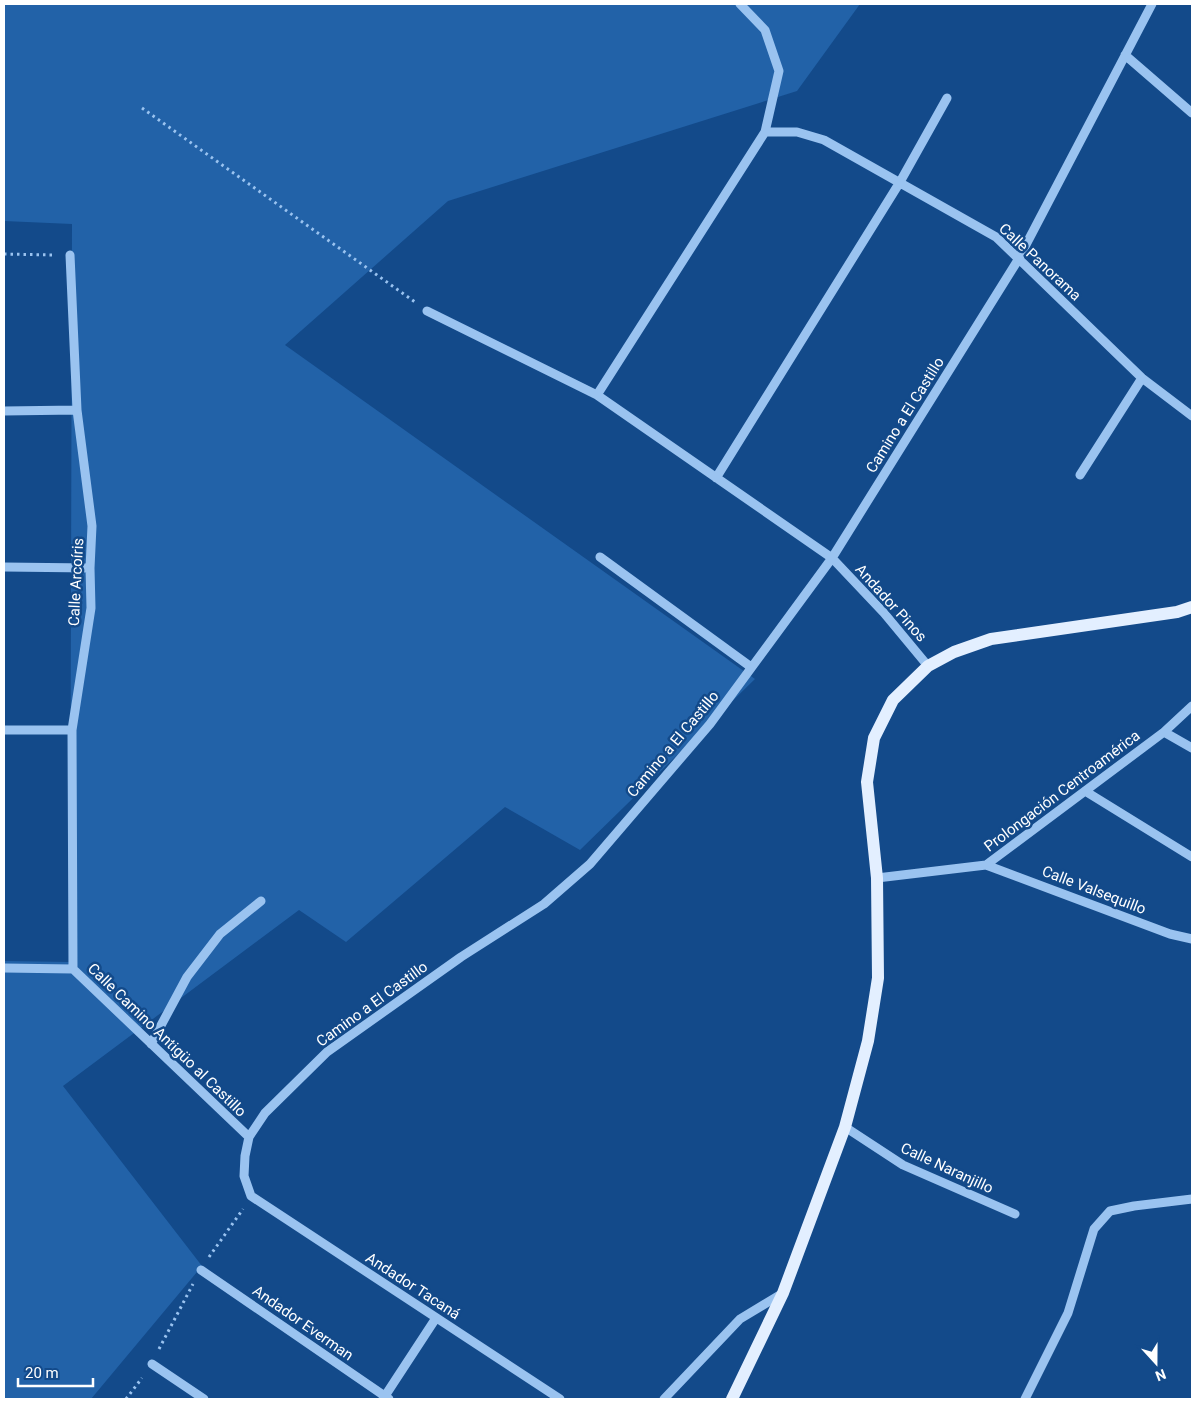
<svg xmlns="http://www.w3.org/2000/svg" width="1196" height="1403" viewBox="0 0 1196 1403" font-family="Roboto,sans-serif">
	<rect width="100%" height="100%" fill="#134a8a"/>
	<!-- green -->
	<path fill="#2262a8" d="M4 4H860L797 91 448 201 285 345 755 679 580 850 505 807 346 942 299 910 63 1086 202 1266 91 1399H4V961L70 962 72 224 4 221Z"/>
	<g fill="none" stroke-linecap="round" stroke-linejoin="round">
		<!-- path -->
		<path stroke="#9ac3f0" stroke-width="3" stroke-dasharray="2.5 4" stroke-linecap="butt" d="M142 108 415 302
			M4 254 55 255
			M209 1257 243 1209
			M159 1349 193 1284
			M126 1399 142 1378"/>
		<!-- minor -->
		<path stroke="#9ac3f0" stroke-width="9" d="M1125 55 1192 113
			M765 132H797L824 140 996 237 1142 378 1192 416
			M70 255 77 410 92 526 90 568 91 608 72 730 73 969
			M427 311 597 395 832 558 884 613 928 666
			M597 395 765 132 779 71 765 30 740 4
			M4 411 77 410
			M1080 475 1142 378
			M716 478 900 182 947 98
			M600 557 751 667
			M4 567 90 568
			M4 730H72
			M1164 732 1192 748
			M1085 791 1192 857
			M986 865 1170 934 1192 939
			M877 878 986 865 1164 732 1192 706
			M4 968 73 969 249 1137
			M151 1044 187 977 220 934 261 901
			M845 1127 903 1165 1015 1214
			M201 1270 389 1399
			M152 1364 204 1399
			M383 1399 436 1318
			M560 1399 251 1196 244 1176 245 1156 249 1137 265 1113 327 1052 461 957 544 904 590 864 710 724 832 558 1018 260 1152 4
			M664 1399 740 1319 783 1293
			M1025 1399 1068 1313 1094 1229 1110 1211 1134 1206 1192 1199"/>
		<!-- major -->
		<path stroke="#e3efff" stroke-width="12" d="M732 1399 783 1293 845 1127 868 1041 878 978 877 878 867 782 874 738 893 700 928 666 954 652 991 639 1177 612 1192 607"/>
	</g>
	<g text-anchor="middle" stroke-width="5" stroke-linejoin="round" paint-order="stroke">
		<!-- street labels -->
		<g font-size="15" fill="#fff" stroke="#134a8a">
			<text transform="translate(1040 262) rotate(43)" y="5">Calle Panorama</text>
			<text transform="translate(905 415) rotate(-58)" y="5">Camino a El Castillo</text>
			<text transform="translate(76 582) rotate(-87)" y="5">Calle Arcoíris</text>
			<text transform="translate(891 603) rotate(48)" y="5">Andador Pinos</text>
			<text transform="translate(673 744) rotate(-50)" y="5">Camino a El Castillo</text>
			<text transform="translate(1062 791) rotate(-37)" y="5">Prolongación Centroamérica</text>
			<text transform="translate(1094 890) rotate(21)" y="5">Calle Valsequillo</text>
			<text transform="translate(372 1004) rotate(-36)" y="5">Camino a El Castillo</text>
			<text transform="translate(167 1040) rotate(44)" y="5">Calle Camino Antigüo al Castillo</text>
			<text transform="translate(947 1168) rotate(25)" y="5">Calle Naranjillo</text>
			<text transform="translate(413 1286) rotate(33)" y="5">Andador Tacaná</text>
			<text transform="translate(303 1323) rotate(35)" y="5">Andador Everman</text>
		</g>
	</g>
	<!-- border -->
	<rect width="1196" height="1403" fill="none" stroke="#ffffff" stroke-width="10"/>
	<!-- north arrow -->
	<g transform="translate(1156 1363) rotate(159)" stroke="#134a8a" stroke-width="4" paint-order="stroke">
	<path d="M0-4L9 19L0 12L-9 19Z" fill="#ffffff"/>
	<text y="-8" font-size="14" font-weight="bold" text-anchor="middle" fill="#ffffff">N</text>
	</g>
	<!-- scale -->
	<path d="M18 1378v8h75v-8" fill="none" stroke="#ffffff" stroke-width="2.5"/>
	<text x="25" y="1378" font-size="15" fill="#ffffff" stroke="#134a8a" stroke-width="4" paint-order="stroke">20 m</text>
</svg>
